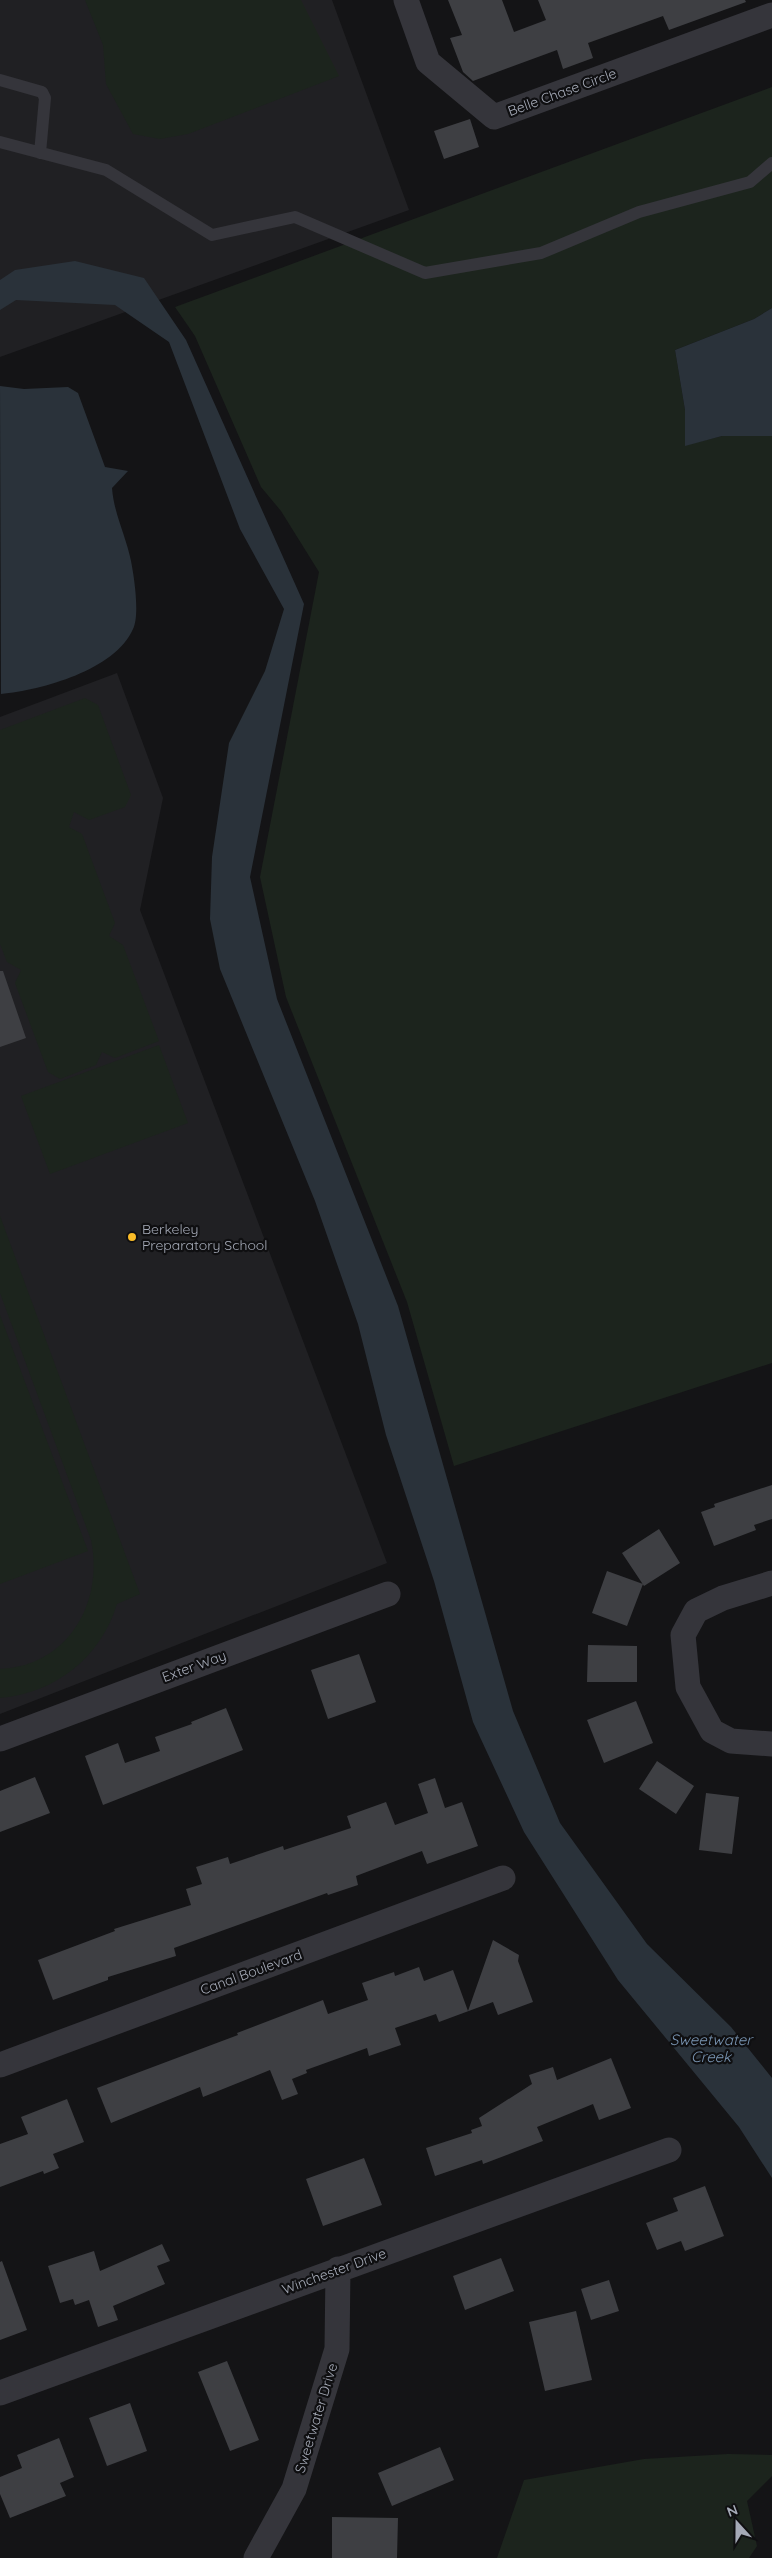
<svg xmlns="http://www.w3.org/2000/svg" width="772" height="2558" viewBox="0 0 772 2558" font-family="Quicksand,sans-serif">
	<rect width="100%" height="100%" fill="#141416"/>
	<!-- built -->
	<path fill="#202023" d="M0 0H332L409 210 0 357Z
		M117 673 163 798 140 910 387 1563 0 1714V717Z"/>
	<!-- green -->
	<path fill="#1c241d" d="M85 0H301L339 76 188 134 160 139 133 134 106 84 103 45Z
		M772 87V308L754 319 675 350 685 410 686 445 722 436H772V1363L454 1466 407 1302 286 997 260 877 319 572 281 511 261 487 195 336 175 307Z
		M85 698 98 705 131 795 125 807 89 820 74 812 69 827 82 834 115 923 109 936 123 945 159 1041 115 1058 102 1052 96 1065 60 1079 48 1072 15 983 21 970 7 962 0 944V730Z
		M159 1045 188 1123 50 1174 21 1096Z
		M0 1216 140 1594 117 1604C101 1657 56 1693 0 1698V1669C68 1666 104 1603 91 1540L0 1293Z
		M0 1315 88 1551 0 1584Z
		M728 2454 772 2455V2476L747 2501 757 2546 749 2558H497L524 2480 644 2459Z"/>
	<!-- water -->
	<path fill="#2a323a" d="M75 261 144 278 186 340 304 604 250 877 277 999 398 1306 513 1711 560 1823 647 1944 731 2027 772 2078V2178L739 2127 618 1980 524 1832 473 1722 434 1581 386 1435 358 1324 315 1201 220 969 210 919 212 857 229 743 265 671 284 609 240 529 169 342 115 305 16 300 0 310V280L15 270Z
		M772 308V436H722L685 446V410L675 350 754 319Z
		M0 386 24 389 68 387 78 393 105 467 128 471 112 488C114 514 126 536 131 561 134 576 140 615 133 629 115 670 42 690 1 694Z"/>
	<!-- building -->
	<path fill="#3e3f43" d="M448 0H502L514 32 546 20 538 0H745L746 2 669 30 663 16 588 43 593 58 563 69 557 50 473 81 463 72 450 38 462 35Z
		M470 119 479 147 444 159 434 131Z
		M0 971H3L26 1038 0 1047Z
		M772 1485V1519L754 1525 756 1530 714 1546 701 1512 715 1507 714 1504Z
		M659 1529 680 1563 644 1586 622 1553Z
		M607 1571 643 1584 627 1626 592 1613Z
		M588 1645 637 1646V1682H587Z
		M359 1654 376 1702 328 1719 311 1670Z
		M636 1701 653 1743 604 1763 587 1720Z
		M226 1708 243 1750 103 1805 85 1756 118 1743 125 1763 160 1751 155 1737 192 1724 191 1722Z
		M657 1761 694 1786 676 1814 639 1789Z
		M35 1777 50 1813 0 1832V1791Z
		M435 1778 445 1808 462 1802 478 1846 427 1864 422 1851 356 1876 358 1885 328 1895 327 1893 174 1948 176 1956 108 1977V1980L53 2000 38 1960 115 1931 114 1929 191 1905 186 1889 202 1884 196 1867 228 1857 230 1864 283 1846 284 1850 351 1828 347 1816 386 1802 395 1825 428 1813 418 1784Z
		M706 1793 739 1797 732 1854 699 1850Z
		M493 1940 519 1955 518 1961 533 2002 498 2015 493 2002 439 2022 436 2014 395 2028 401 2045 369 2056 367 2048 306 2070 307 2073 292 2079 298 2094 282 2100 270 2070 203 2097 200 2087 111 2123 97 2088 238 2035 237 2033 323 2000 328 2014 368 2000 362 1983 394 1972 395 1976 419 1967 424 1981 453 1970 468 2011Z
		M611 2058 631 2108 599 2120 593 2104 537 2127 543 2141 483 2164 482 2160 435 2176 426 2148 472 2133 471 2130 482 2126 479 2118 532 2084 529 2075 553 2067 557 2080Z
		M67 2099 84 2142 53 2154 59 2168 44 2174 43 2171 0 2187V2144L28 2134 21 2117Z
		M364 2158 382 2205 323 2226 306 2179Z
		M705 2186 724 2236 685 2251 681 2241 657 2250 646 2223 678 2211 673 2198Z
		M162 2244 170 2261 157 2266 165 2284 113 2306 118 2320 98 2327 89 2300 75 2305 73 2299 60 2303 48 2266 94 2251 100 2271Z
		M501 2258 514 2291 465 2310 453 2276Z
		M2 2261 27 2330 0 2340V2262Z
		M609 2280 619 2311 591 2320 581 2289Z
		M576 2311 592 2380 545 2391 529 2322Z
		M227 2361 259 2440 230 2451 198 2372Z
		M130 2403 147 2451 107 2466 89 2418Z
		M59 2438 74 2477 60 2483 66 2496 10 2518 0 2494V2477L22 2468 17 2455Z
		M440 2447 454 2480 392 2506 378 2473Z
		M332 2517 398 2518 397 2558H332Z"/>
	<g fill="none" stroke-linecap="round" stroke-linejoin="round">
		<!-- service -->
		<path stroke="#35353b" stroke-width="12" d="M0 80 42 92 45 98 40 153
			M0 142 106 170 212 235 295 217 425 273 541 253 639 212 750 182 772 163"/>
		<!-- minor -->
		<path stroke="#35353b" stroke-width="25" d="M406 0 428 62 494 117 772 15
			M772 1583 723 1598 696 1611 683 1635 688 1687 712 1731 731 1741 772 1744
			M0 1739 388 1594
			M0 2065 503 1878
			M0 2393 669 2150
			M256 2558 294 2489 337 2349 338 2269"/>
	</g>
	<!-- markers -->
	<circle fill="#fabc28" stroke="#0f0f11" stroke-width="2" cx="132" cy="1237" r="5"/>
	<g text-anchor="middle" stroke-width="4.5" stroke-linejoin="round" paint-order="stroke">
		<!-- street labels -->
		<g font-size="14" fill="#a5aab7" stroke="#0f0f11">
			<text transform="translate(562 92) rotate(-20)" y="5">Belle Chase Circle</text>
			<text transform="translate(194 1666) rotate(-20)" y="5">Exter Way</text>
			<text transform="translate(251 1972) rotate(-20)" y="5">Canal Boulevard</text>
			<text transform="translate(334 2271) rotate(-20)" y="5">Winchester Drive</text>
			<text transform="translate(316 2418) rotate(-73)" y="5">Sweetwater Drive</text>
		</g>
		<!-- poi labels -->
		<g font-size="14" fill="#a5aab7" stroke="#0f0f11" text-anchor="start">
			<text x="142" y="1234">Berkeley<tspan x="142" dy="16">Preparatory School</tspan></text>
		</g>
		<!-- water labels -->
		<g font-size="15" font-style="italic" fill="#7a96b4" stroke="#0f0f11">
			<text x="711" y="2045">Sweetwater<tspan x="711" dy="17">Creek</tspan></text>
		</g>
	</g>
	<!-- north arrow -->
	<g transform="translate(737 2523) rotate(339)" stroke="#0f0f11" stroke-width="4" paint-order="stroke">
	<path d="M0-4L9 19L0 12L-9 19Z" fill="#a5aab7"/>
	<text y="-8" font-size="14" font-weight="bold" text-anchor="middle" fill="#a5aab7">N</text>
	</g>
</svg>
